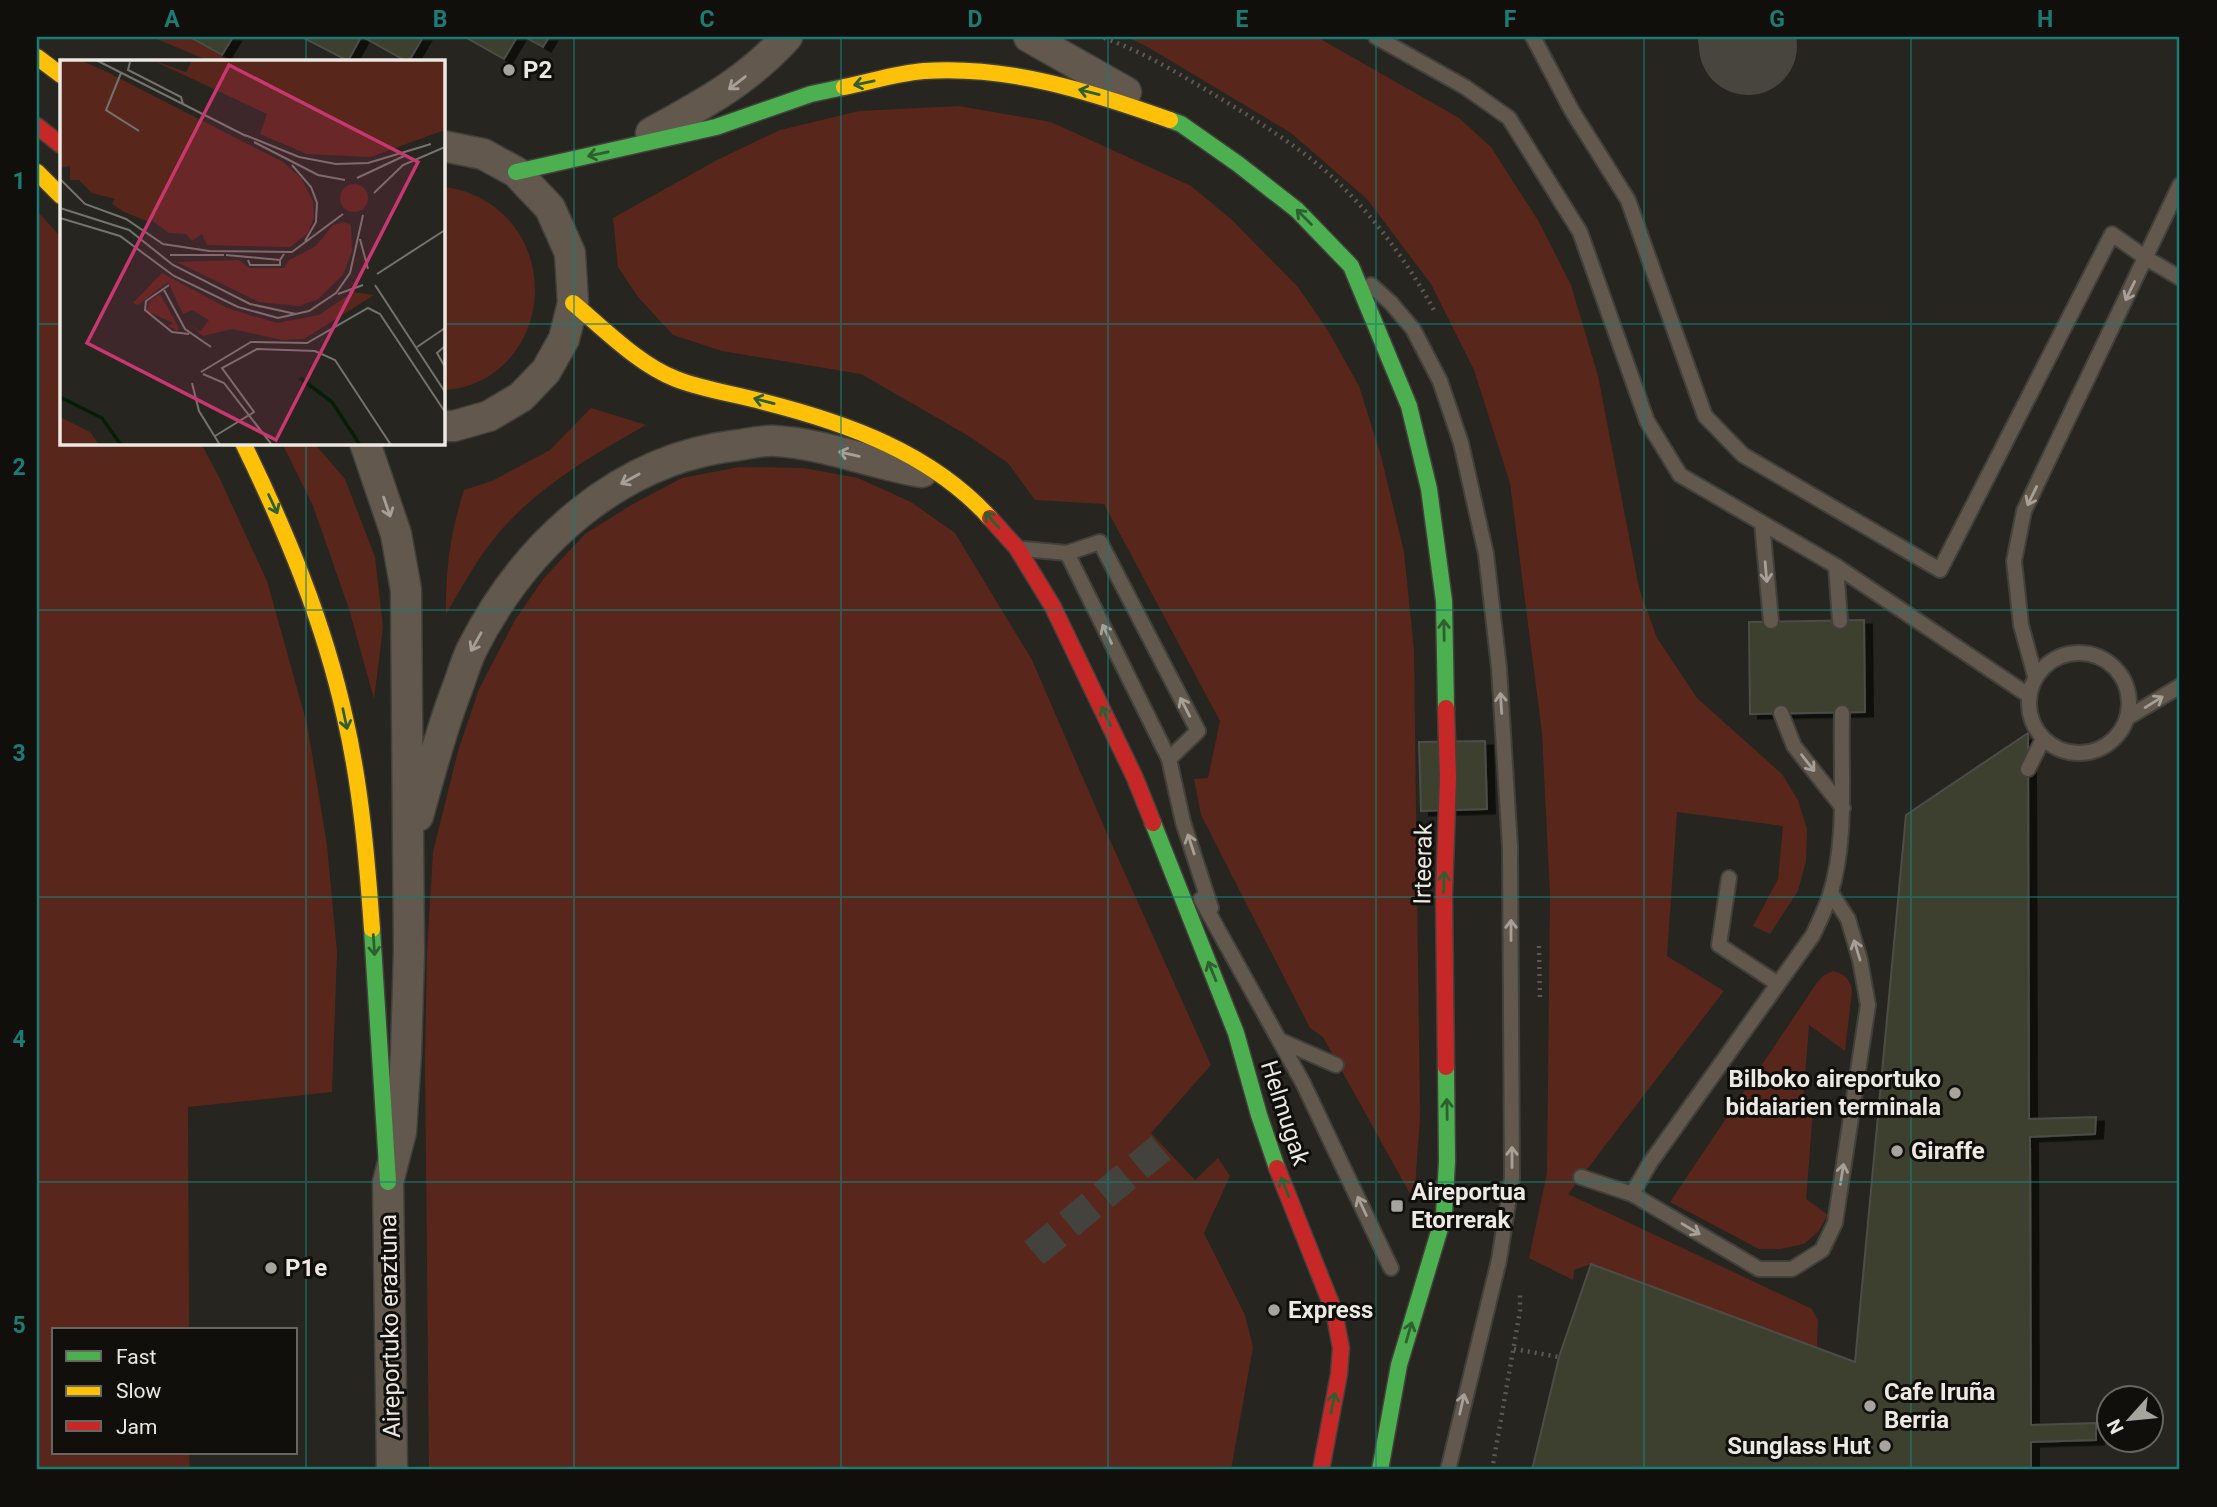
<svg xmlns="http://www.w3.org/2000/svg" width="2217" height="1507" viewBox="0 0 2217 1507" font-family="Roboto,sans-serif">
	<defs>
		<filter id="shadow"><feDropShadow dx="8" dy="4.5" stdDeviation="0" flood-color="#0009"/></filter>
	</defs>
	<rect width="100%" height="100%" fill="#26251f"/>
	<!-- green -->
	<path fill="#59261b" d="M152 37H190L222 55 238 61H209Z
		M1127 37H1317L1459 118 1491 147 1539 222 1571 285 1598 376 1639 588 1657 638 1697 698 1782 774 1798 800 1807 829 1806 861 1798 891 1770 934 1753 926 1778 879 1783 826 1677 812 1667 956 1724 991 1568 1194 1812 1309 1818 1321 1817 1348 1591 1264 1574 1270 1573 1280 1529 1258 1547 1173 1550 896 1542 733 1510 483 1474 370 1431 284 1367 199 1291 133 1146 46Z
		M959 106 1051 122 1191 186 1232 220 1298 287 1327 329 1359 386 1381 456 1404 552 1414 650 1420 1118 1414 1201 1323 1037 1310 1028 1201 815 1194 779 1208 778 1220 721 1104 504 1035 500 1008 463 967 435 861 374 722 351 673 335 638 297 618 267 613 218 717 160 780 130 859 111Z
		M443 187C462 188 482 197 497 209 559 259 543 364 464 387 458 389 450 389 443 390Z
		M37 211 61 237V443H201L220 479 267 581 307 724 327 845 337 952 332 1092 188 1107 189 1330H54V1453H189L190 1470H37Z
		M591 408 646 425C589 457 530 491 489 545 473 566 460 591 446 614 445 570 451 531 464 490L492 481 550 450Z
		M282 443H314L345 479 375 557 383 627 374 699 349 609 313 506Z
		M739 467 804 468 858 478 911 502 955 533 1032 660 1109 838 1211 1065 1151 1133 1195 1180 1218 1158 1230 1176 1204 1233 1245 1315 1253 1347 1231 1470H429L425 1059 427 951 433 852 458 751 479 689 515 620 544 578 585 534 633 504 682 478Z
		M1833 971C1845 974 1850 979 1852 991L1845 1051 1809 1025 1803 1102 1813 1111 1806 1199 1828 1215 1818 1232 1804 1244 1780 1249H1759L1670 1202 1816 984 1823 976Z"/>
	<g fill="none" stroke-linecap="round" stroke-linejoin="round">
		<!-- taxiway -->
		<path stroke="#48443e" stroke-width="98" d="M1747 37 1748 46"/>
	</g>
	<!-- building -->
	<path fill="#3d3f2f" stroke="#4c4d48" stroke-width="2" filter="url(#shadow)" d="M190 37H233L222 55Z
		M302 37H361L348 61Z
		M363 37H423L409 61H406Z
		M465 37H517L504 59Z
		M525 37H549L543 47Z
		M1864 620 1865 712 1750 714 1749 622Z
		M2028 733 2029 1119 2096 1117 2095 1134 2030 1137 2031 1425 2096 1423V1440L2031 1442V1470H1532L1559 1357 1591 1264 1855 1362 1906 815Z
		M1485 741 1487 809 1421 811 1419 742Z"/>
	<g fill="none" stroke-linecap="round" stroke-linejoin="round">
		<!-- street-tunnel -->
		<path stroke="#44423c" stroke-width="30" stroke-dasharray="30 15" stroke-linecap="butt" d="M1034 1253 1163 1146"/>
		<defs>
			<path id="lane" d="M1376 37 1465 87 1509 118 1580 232 1647 421 1680 475 1836 566 2028 695
				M1533 37 1572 111 1628 200 1705 416 1743 455 1940 570 2112 234 2146 258 2180 278
				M1371 285 1391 303 1413 329 1440 381 1461 443 1486 554 1499 668 1510 847 1512 1178 1499 1260 1448 1470
				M1762 523 1771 621
				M1024 549 1067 553 1169 759 1183 822 1211 908
				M1067 553 1100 542 1198 731 1169 759
				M1836 566 1840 621
				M2029 703a50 50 0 1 1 100 0a50 50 0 1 1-100 0Z
				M2035 676 2021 625 2014 561 2024 511 2180 185
				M1781 713 1794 746 1843 808
				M2127 718 2180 686
				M2028 769 2043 739
				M1729 878 1719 945 1778 984
				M1201 899 1303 1083 1391 1268
				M1279 1040 1336 1065
				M1581 1177 1632 1194 1759 1269H1792L1822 1250 1835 1223 1868 1005 1860 960 1848 919 1831 893
				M1632 1194 1650 1163 1813 935C1819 922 1826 908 1830 895 1848 839 1840 771 1842 713"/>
			<path id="street" d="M1029 37 1126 92
				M651 133C703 104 746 82 787 37
				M443 146 483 154 516 172 550 208 570 253 573 303 564 339 546 371 521 397 489 416 454 426H443
				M365 443 396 534 406 590 409 952 406 1053 401 1132 388 1182 392 1470
				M418 816C430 773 441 730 457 689 462 676 466 661 472 649 525 544 619 458 739 445 751 443 764 440 776 441 826 444 873 464 922 472"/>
			<path id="fast" d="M1170 120 1181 124 1238 164 1297 210 1351 266 1409 406 1429 489 1444 601 1446 708
				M516 172 716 127 811 94 844 87
				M1153 823 1236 1033 1259 1115 1277 1168
				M372 929 388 1182
				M1380 1470 1399 1365 1444 1215 1447 1161 1446 1067"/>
			<path id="slow" d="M37 57 61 75
				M844 87C870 82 897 73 924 71 1009 65 1091 92 1170 120
				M37 172 61 196
				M573 303C603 328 639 365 676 379 704 390 736 394 764 402 847 423 931 453 990 518
				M243 443C286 531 324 622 345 718 361 787 367 859 372 929"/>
			<path id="jam" d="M37 126 61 145
				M990 518 1017 548 1053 607 1135 778 1153 823
				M1446 1067 1444 895 1448 778 1446 708
				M1277 1168 1334 1311 1341 1348 1339 1374 1321 1470"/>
		</defs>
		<!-- lane casing -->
		<use href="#lane" stroke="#41403b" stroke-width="18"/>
		<!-- street casing -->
		<use href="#street" stroke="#41403b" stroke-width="33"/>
		<!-- fast casing -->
		<use href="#fast" stroke="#41403b" stroke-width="19"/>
		<!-- slow casing -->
		<use href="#slow" stroke="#41403b" stroke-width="19"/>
		<!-- jam casing -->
		<use href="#jam" stroke="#41403b" stroke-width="19"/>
		<!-- path -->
		<path stroke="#5e5851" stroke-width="4.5" stroke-dasharray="2 5" stroke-linecap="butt" d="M1104 38C1141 51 1174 71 1208 91 1243 112 1279 134 1311 159 1361 198 1405 257 1435 312
			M1539 946 1540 1001
			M1514 1349 1559 1357
			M1492 1470 1520 1311V1292"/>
		<!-- lane -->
		<use href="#lane" stroke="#62584e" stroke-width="14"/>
		<!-- street -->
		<use href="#street" stroke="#62584e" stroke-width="30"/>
		<!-- fast -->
		<use href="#fast" stroke="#4caf50" stroke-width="16"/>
		<!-- slow -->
		<use href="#slow" stroke="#ffc107" stroke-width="16"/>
		<!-- jam -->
		<use href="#jam" stroke="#c62828" stroke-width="16"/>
	</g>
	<!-- one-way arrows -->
	<defs><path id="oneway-shaft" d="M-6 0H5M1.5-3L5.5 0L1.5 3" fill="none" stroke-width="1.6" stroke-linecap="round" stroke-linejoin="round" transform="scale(1.75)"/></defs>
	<g stroke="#a7a098">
		<use href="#oneway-shaft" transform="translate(737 83) rotate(142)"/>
		<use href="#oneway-shaft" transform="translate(2130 291) rotate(116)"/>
		<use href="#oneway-shaft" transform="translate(849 454) rotate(-167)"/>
		<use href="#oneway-shaft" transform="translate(630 479) rotate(151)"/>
		<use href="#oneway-shaft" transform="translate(2032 496) rotate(116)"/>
		<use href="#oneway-shaft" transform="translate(387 507) rotate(71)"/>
		<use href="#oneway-shaft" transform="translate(1766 572) rotate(85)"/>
		<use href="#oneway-shaft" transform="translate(1107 634) rotate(-116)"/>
		<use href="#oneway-shaft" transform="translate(476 642) rotate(119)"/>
		<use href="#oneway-shaft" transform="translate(2154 702) rotate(-32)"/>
		<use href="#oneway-shaft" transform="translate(1501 703) rotate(-94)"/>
		<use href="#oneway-shaft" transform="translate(1185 707) rotate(-117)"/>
		<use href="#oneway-shaft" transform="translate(1808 763) rotate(52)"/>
		<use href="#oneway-shaft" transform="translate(1191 844) rotate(-108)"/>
		<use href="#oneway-shaft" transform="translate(1511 930) rotate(-90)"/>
		<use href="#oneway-shaft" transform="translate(1857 950) rotate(-107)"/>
		<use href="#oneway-shaft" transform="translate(1512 1157) rotate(-90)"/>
		<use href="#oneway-shaft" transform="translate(1842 1174) rotate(-81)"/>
		<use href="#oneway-shaft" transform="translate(1362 1206) rotate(-115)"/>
		<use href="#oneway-shaft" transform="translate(1691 1229) rotate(31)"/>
		<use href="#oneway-shaft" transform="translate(1462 1404) rotate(-77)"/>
	</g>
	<g stroke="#2e5f2e">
		<use href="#oneway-shaft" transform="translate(864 83) rotate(168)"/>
		<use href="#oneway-shaft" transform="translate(1089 92) rotate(-166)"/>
		<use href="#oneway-shaft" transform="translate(598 154) rotate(168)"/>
		<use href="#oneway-shaft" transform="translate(1304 217) rotate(-135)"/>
		<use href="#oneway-shaft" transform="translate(764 401) rotate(-165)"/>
		<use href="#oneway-shaft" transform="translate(273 504) rotate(65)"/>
		<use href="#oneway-shaft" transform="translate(992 520) rotate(-132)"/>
		<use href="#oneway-shaft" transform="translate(1444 630) rotate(-91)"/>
		<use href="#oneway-shaft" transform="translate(1106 716) rotate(-115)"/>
		<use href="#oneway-shaft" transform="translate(345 719) rotate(78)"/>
		<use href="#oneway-shaft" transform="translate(1444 882) rotate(-88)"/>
		<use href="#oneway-shaft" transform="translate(374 945) rotate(86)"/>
		<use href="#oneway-shaft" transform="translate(1212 971) rotate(-112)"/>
		<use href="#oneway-shaft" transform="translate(1447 1109) rotate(-91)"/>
		<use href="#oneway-shaft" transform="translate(1285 1187) rotate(-112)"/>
		<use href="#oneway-shaft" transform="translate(1409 1332) rotate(-74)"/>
		<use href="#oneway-shaft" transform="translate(1333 1403) rotate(-79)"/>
	</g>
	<!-- grid -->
	<path fill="none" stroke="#1a7c74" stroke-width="2" stroke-opacity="0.55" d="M306 37V61M574 37V1470M841 37V1470M1108 37V1470M1376 37V1470M1644 37V1470M1911 37V1470M37 324H61M443 324H2180M306 443V1470M37 610H2180M37 897H2180M37 1182H2180"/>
	<!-- markers -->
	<g fill="#a7a49e" stroke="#100f0b" stroke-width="2.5">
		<circle cx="509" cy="70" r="7"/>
		<circle cx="1955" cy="1093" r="7"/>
		<circle cx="1897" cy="1151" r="7"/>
		<rect x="1390" y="1199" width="14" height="14" rx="3.5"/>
		<circle cx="271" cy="1268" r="7"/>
		<circle cx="1274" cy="1310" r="7"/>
		<circle cx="1870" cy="1406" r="7"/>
		<circle cx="1885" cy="1446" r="7"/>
	</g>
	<g text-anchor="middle" stroke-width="6" stroke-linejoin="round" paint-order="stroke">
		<!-- poi labels -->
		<g font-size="24" font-weight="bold" fill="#ece9e3" stroke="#100f0b" text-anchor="start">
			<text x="523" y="78">P2</text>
			<text x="1941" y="1087" text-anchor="end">Bilboko aireportuko<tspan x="1941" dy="28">bidaiarien terminala</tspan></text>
			<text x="1911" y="1159">Giraffe</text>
			<text x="1411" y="1200">Aireportua<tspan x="1411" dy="28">Etorrerak</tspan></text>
			<text x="285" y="1276">P1e</text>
			<text x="1288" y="1318">Express</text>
			<text x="1884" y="1400">Cafe Iruña<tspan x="1884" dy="28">Berria</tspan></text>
			<text x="1871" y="1454" text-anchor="end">Sunglass Hut</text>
		</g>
		<!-- street labels -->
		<g font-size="24" fill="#ece9e3" stroke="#100f0b">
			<text transform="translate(1423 864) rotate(-89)" y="8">Irteerak</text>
			<text transform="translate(1285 1113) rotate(72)" y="8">Helmugak</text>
			<text transform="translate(390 1326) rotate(-91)" y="8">Aireportuko eraztuna</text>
		</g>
	</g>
	<!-- overview -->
	<g transform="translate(60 60)">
		<rect width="385" height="385" fill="#26251f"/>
		<path d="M0 0H20L45 11 223 102 241 118 253 141 254 157 248 173 230 187 147 185 142 174 132 181 126 174 109 173 89 158 87 161 64 152 52 144 55 139 32 133 19 120H10V106L0 108ZM92 0 126 12 132 0H385V70L310 97 247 94 200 74 207 54ZM280 138a14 14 0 1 1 28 0a14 14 0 1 1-28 0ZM285 162 291 165 292 191 283 215 258 239 239 246 199 242 117 202 179 200 189 208H224L229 200 256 186 273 165ZM102 213 167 248 217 263 259 255 293 232 314 235 244 279 222 280 172 269 143 276 128 264 140 272 149 260 132 250 123 254 108 222 78 245 73 243ZM100 234 118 266V271L108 266 113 263 87 251 89 242ZM0 357 30 372 39 385H0Z" fill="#59261b"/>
		<path fill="none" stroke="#061e08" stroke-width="3.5" d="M240 318 272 342 300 385M0 337 42 358 61 385"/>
		<path fill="none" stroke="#75736d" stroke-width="2" d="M36 0 186 76M70 2 68 10 121 37 123 44M61 13 46 50 79 71M185 75 239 97 276 104 308 103 371 84M194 82 258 115 285 120M232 105 251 127 257 143 256 162 245 181M297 118 344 96M0 119 25 144 66 159 103 184 149 191 232 192 283 154M314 133 343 105 385 87M0 148 69 170 113 205 190 244 236 254M0 158 60 176 114 216 178 247 218 258 249 251 276 233 290 213 303 155M300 179 308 209M110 195H164M166 195 220 200 224 194M188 200 190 205H220V200M317 214 385 170M109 225 86 241 85 250 112 272 129 274M315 225 385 332M104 230 125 269 151 287M278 234 303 225M385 286 377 293 385 307M357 287 385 268M141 312 191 282 247 283 308 248 320 254 385 352M143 314 164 323 212 385M132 323 139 351 160 385M155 376 194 352 162 308 197 289 255 291 275 300 331 385"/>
		<path fill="#c8376f" fill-opacity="0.15" stroke="#c8376f" stroke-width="3.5" d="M169 5 358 102 216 380 27 283Z"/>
		<rect width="385" height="385" fill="none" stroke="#ece9e3" stroke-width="3.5"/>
	</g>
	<!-- border -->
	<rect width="2217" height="1507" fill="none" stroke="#100f0b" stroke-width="77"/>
	<!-- legend -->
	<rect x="52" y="1328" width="245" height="126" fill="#100f0b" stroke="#686661" stroke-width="2"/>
	<rect x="66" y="1351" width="35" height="10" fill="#4caf50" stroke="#686661" stroke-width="2"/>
	<text x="116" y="1364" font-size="21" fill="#ece9e3">Fast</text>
	<rect x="66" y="1386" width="35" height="10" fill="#ffc107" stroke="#686661" stroke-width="2"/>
	<text x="116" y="1398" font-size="21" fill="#ece9e3">Slow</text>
	<rect x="66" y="1421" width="35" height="10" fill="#c62828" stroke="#686661" stroke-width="2"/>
	<text x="116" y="1434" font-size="21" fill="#ece9e3">Jam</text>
	<!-- north arrow -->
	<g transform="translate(2130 1419) rotate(243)"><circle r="33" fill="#100f0b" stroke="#686661" stroke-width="2"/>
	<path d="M0-5L12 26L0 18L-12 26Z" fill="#a7a49e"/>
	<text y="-10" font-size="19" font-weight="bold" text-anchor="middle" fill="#ece9e3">N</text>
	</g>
	<rect x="38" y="38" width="2140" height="1430" fill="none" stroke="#1a7c74" stroke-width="2.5"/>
	<g font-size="23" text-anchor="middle" font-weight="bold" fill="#1a7c74">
		<text x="172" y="27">A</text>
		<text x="440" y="27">B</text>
		<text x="707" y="27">C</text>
		<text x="975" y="27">D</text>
		<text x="1242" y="27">E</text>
		<text x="1510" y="27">F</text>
		<text x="1777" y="27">G</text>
		<text x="2045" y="27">H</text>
		<text x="19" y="189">1</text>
		<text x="19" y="475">2</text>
		<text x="19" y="761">3</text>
		<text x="19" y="1047">4</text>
		<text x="19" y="1333">5</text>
	</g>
</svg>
